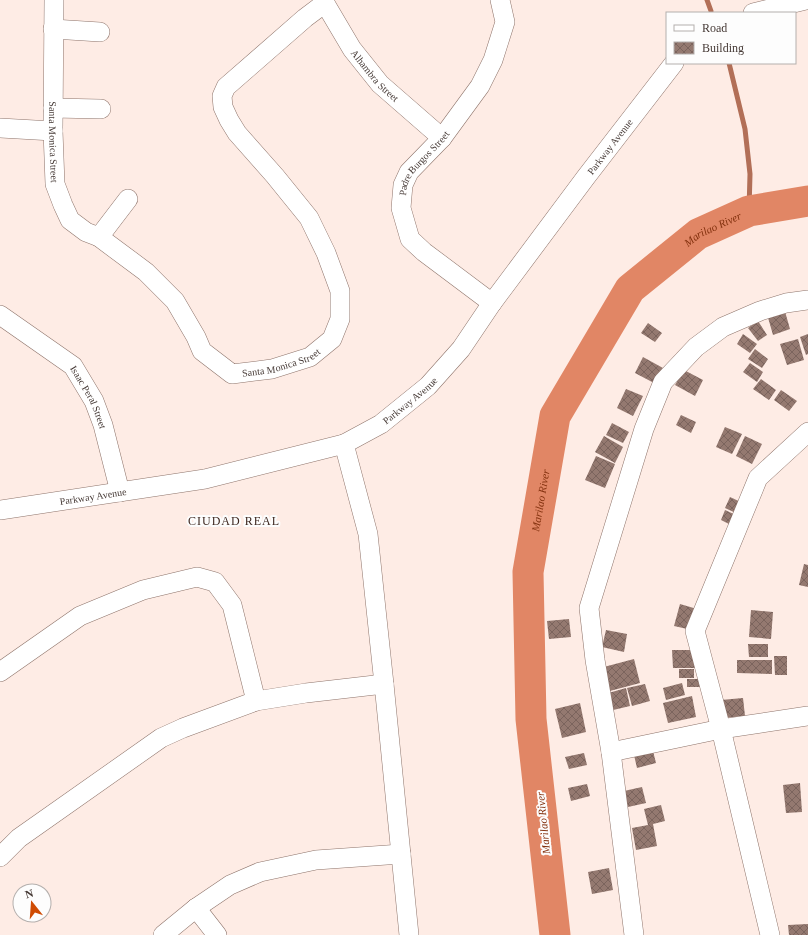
<svg xmlns="http://www.w3.org/2000/svg" width="808" height="935" viewBox="0 0 808 935" font-family="'Times New Roman',serif">
	<defs>
		<pattern id="building-cross-hatch" width="8" height="8" patternUnits="userSpaceOnUse"><rect width="8" height="8" fill="#947970"/><path d="M0 0l8 8M0 8l8-8" fill="none" stroke="#7b645d"/></pattern>
	</defs>
	<rect width="100%" height="100%" fill="#feece5"/>
	<g fill="none" stroke-linecap="round" stroke-linejoin="round">
		<!-- stream -->
		<path stroke="#b26f57" stroke-width="5" d="M707 0 711 11
			M729 63 745 129 750 174 749 211"/>
		<!-- river -->
		<path stroke="#e18665" stroke-width="31" id="s1" d="M555 935 531 719 528 572 555 416 630 289 698 234 749 211 808 201"/>
	</g>
	<!-- building -->
	<path fill="url(#building-cross-hatch)" d="M784 308 790 329 773 335 767 314Z
		M758 321 767 335 758 341 748 328Z
		M648 323 662 333 655 342 641 333Z
		M743 334 757 344 750 353 737 344Z
		M808 334V354L806 355 800 337Z
		M798 339 804 360 787 365 780 344Z
		M755 349 768 359 762 368 748 359Z
		M643 357 663 368 654 383 635 373Z
		M750 363 763 372 757 382 743 372Z
		M684 370 703 380 695 396 675 385Z
		M761 379 776 390 769 400 753 389Z
		M626 389 643 396 633 416 617 408Z
		M781 390 797 401 789 411 774 400Z
		M681 415 696 422 691 433 676 425Z
		M612 423 629 432 623 443 606 435Z
		M725 427 742 434 732 454 716 447Z
		M604 436 623 447 615 463 595 452Z
		M745 436 762 444 752 464 736 456Z
		M596 456 615 464 605 488 585 480Z
		M730 497 745 504 740 515 725 508Z
		M725 510 738 516 733 526 721 520Z
		M804 564 808 565V587L799 585Z
		M680 604 697 609 692 630 674 626Z
		M751 610 773 612 771 639 749 637Z
		M569 619 571 637 549 639 547 621Z
		M606 630 627 634 624 652 602 647Z
		M748 644H768V657H749Z
		M672 650H695V668H673Z
		M774 656H787V675H775Z
		M634 659 640 683 606 692 600 668Z
		M737 660H772V674L737 673Z
		M679 669H694V678H679Z
		M687 679H702V687H687Z
		M682 683 685 695 666 700 663 688Z
		M645 684 650 701 632 706 627 688Z
		M626 688 630 706 609 711 605 694Z
		M692 696 696 717 668 723 663 703Z
		M743 698 745 716 723 718 721 700Z
		M580 703 586 732 562 738 555 709Z
		M653 751 656 763 637 768 634 755Z
		M584 753 587 765 569 769 565 757Z
		M800 783 802 812 786 813 783 785Z
		M587 784 590 796 571 801 568 788Z
		M642 787 646 803 628 807 624 791Z
		M661 805 665 821 653 824 657 846 636 850 632 828 648 825 644 809Z
		M609 868 613 890 592 894 588 872Z
		M808 924V935H789L788 925Z"/>
	<g fill="none" stroke-linecap="round" stroke-linejoin="round">
		<defs>
			<g id="street">
				<path id="s2" d="M54 0 53 131 55 184 63 205 70 220 86 232 99 237 146 272 175 301 196 337 202 351 232 374 272 369 310 357 332 339 340 319V291L326 253 309 218 275 176 237 133 229 120 223 107 222 96 226 87 305 18 325 3"/>
				<path id="s3" d="M323 0 352 49 380 84 442 138"/>
				<path d="M753 13 806 0"/>
				<path d="M53 29 100 32"/>
				<path d="M53 108 101 109"/>
				<path d="M0 128 53 131"/>
				<path d="M99 237 128 199"/>
				<path id="s4" d="M492 303 424 252 410 239 401 208 403 185 409 172 442 138 480 86 493 60 505 22 500 0"/>
				<path id="s5" d="M0 315 73 366 94 401 103 425 120 492"/>
				<path d="M344 444 368 534 384 684 409 935"/>
				<path id="s6" d="M0 510 205 479 344 444 381 424 428 386 461 349 492 303 586 177 674 63"/>
				<path d="M0 672 80 616 143 590 197 577 215 582 232 605 256 701"/>
				<path d="M611 752 721 729 808 716"/>
				<path d="M0 857 19 838 161 738 183 728 256 701 306 693 384 684"/>
				<path d="M196 908 217 935"/>
				<path d="M163 935 196 908 230 885 260 872 316 860 401 854"/>
				<path d="M634 935 611 752 595 660 589 608 644 429 663 382 696 347 723 327 760 311 786 303 808 300"/>
				<path d="M770 935 721 729 695 631 758 478 808 432"/>
			</g>
		</defs>
		<!-- street casing -->
		<use href="#street" stroke="#8e746b" stroke-width="20"/>
		<!-- street -->
		<use href="#street" stroke="#fff" stroke-width="19"/>
	</g>
	<g text-anchor="middle" stroke-width="4" stroke-linejoin="round" paint-order="stroke">
		<!-- street labels -->
		<g font-size="10" fill="#463a36" stroke="#fdfdfd">
			<text dy="4" stroke="none"><textPath href="#s3" startOffset="92">Alhambra Street</textPath></text>
			<text dy="4" stroke="none"><textPath href="#s2" startOffset="142">Santa Monica Street</textPath></text>
			<text dy="4" stroke="none"><textPath href="#s6" startOffset="754">Parkway Avenue</textPath></text>
			<text dy="4" stroke="none"><textPath href="#s4" startOffset="189">Padre Burgos Street</textPath></text>
			<text dy="4" stroke="none"><textPath href="#s2" startOffset="502">Santa Monica Street</textPath></text>
			<text dy="4" stroke="none"><textPath href="#s5" startOffset="124">Isaac Peral Street</textPath></text>
			<text dy="4" stroke="none"><textPath href="#s6" startOffset="430">Parkway Avenue</textPath></text>
			<text dy="4" stroke="none"><textPath href="#s6" startOffset="94">Parkway Avenue</textPath></text>
		</g>
		<!-- water labels -->
		<g font-size="11" font-style="italic" fill="#83310e" stroke="#fdfdfd">
			<text dy="4" stroke="none"><textPath href="#s1" startOffset="773">Marilao River</textPath></text>
			<text dy="4" stroke="none"><textPath href="#s1" startOffset="437">Marilao River</textPath></text>
			<text transform="translate(543 823) rotate(-96)" y="4">Marilao River</text>
		</g>
		<!-- quarter labels -->
		<g font-size="12" letter-spacing="1" fill="#3d271f" stroke="#fdfdfd">
			<text x="234" y="525">CIUDAD REAL</text>
		</g>
	</g>
	<!-- legend -->
	<rect x="666" y="12" width="130" height="52" fill="#fdfdfd" stroke="#b4afad"/>
	<rect x="674" y="25" width="20" height="6" fill="#ffffff" stroke="#b4afad"/>
	<text x="702" y="32" font-size="12" fill="#463a36">Road</text>
	<rect x="674" y="42" width="20" height="12" fill="url(#building-cross-hatch)" stroke="#b4afad"/>
	<text x="702" y="52" font-size="12" fill="#463a36">Building</text>
	<!-- north arrow -->
	<g transform="translate(32 903) rotate(343)"><circle r="19" fill="#fdfdfd" stroke="#b4afad"/>
	<path d="M0-3L7 15L0 10L-7 15Z" fill="#cf4b03"/>
	<text y="-6" font-size="11" font-weight="bold" text-anchor="middle" fill="#463a36">N</text>
	</g>
</svg>
